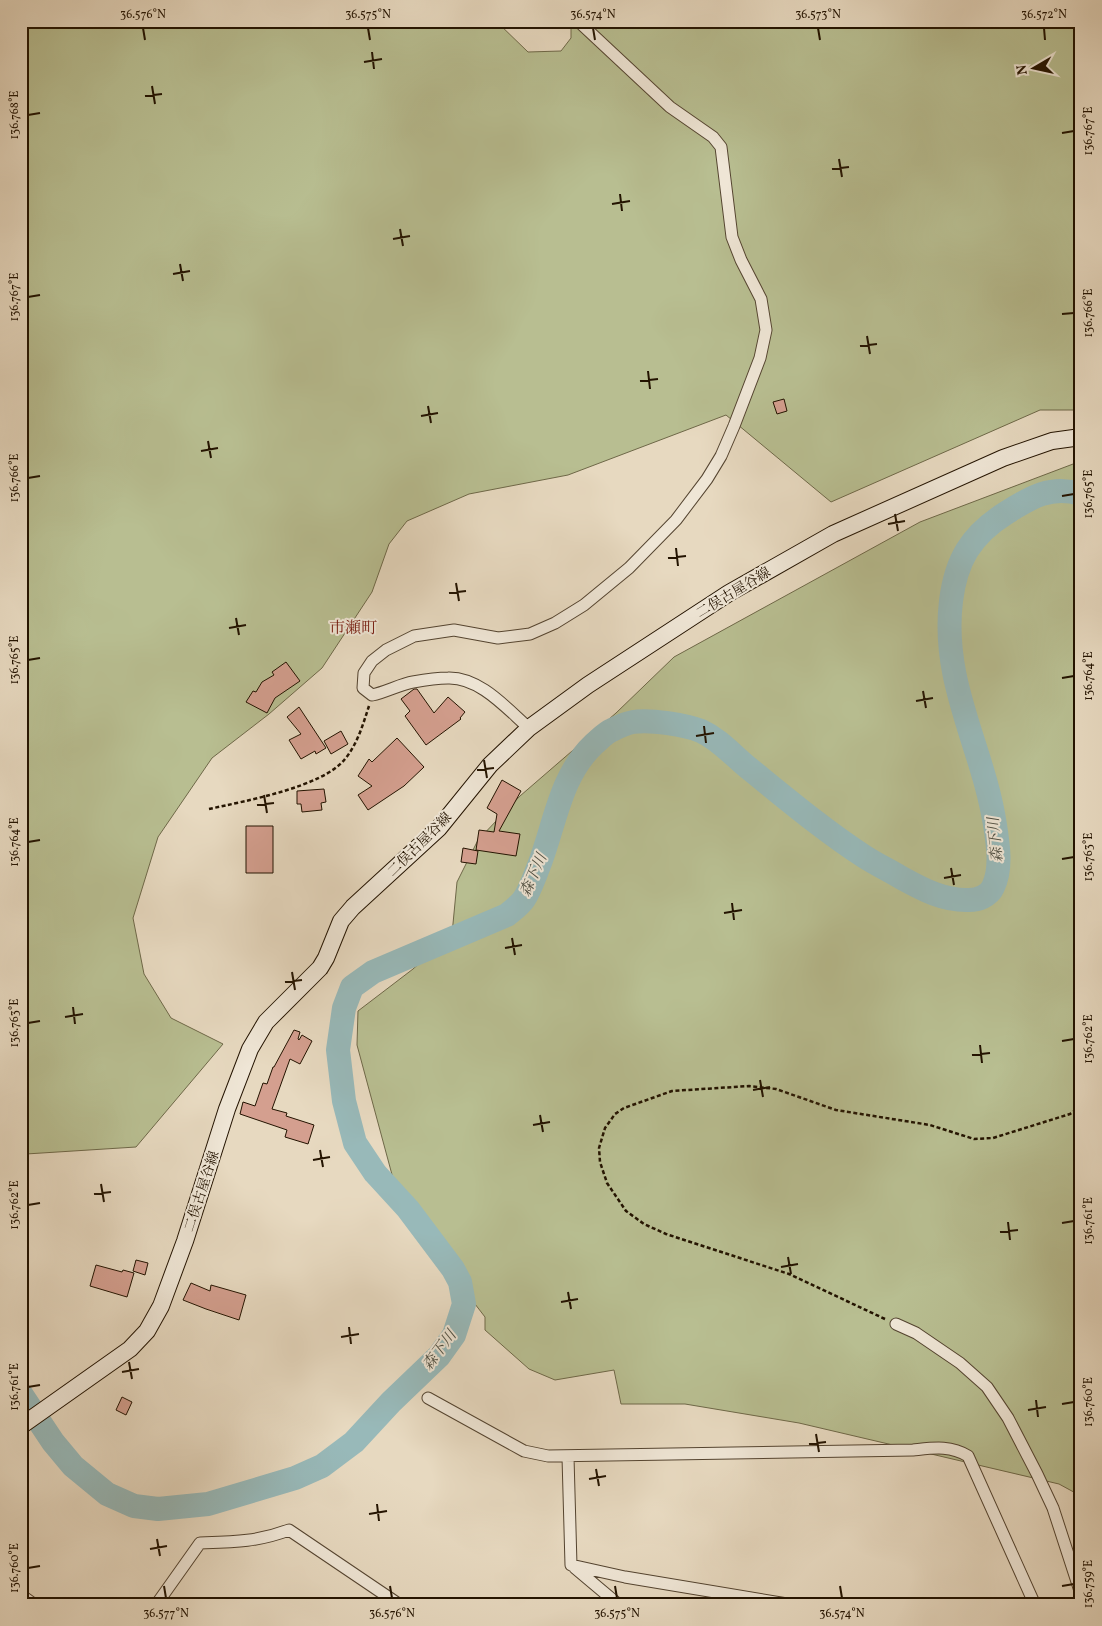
<svg xmlns="http://www.w3.org/2000/svg" width="1102" height="1626" viewBox="0 0 1102 1626" font-family="Vollkorn,'Noto Serif JP',serif">
	<rect width="100%" height="100%" fill="#e7d9c0"/>
	<filter id="stains"><feTurbulence type="fractalNoise" baseFrequency=".004" numOctaves="4"/><feColorMatrix values="0 0 0 0 .2 0 0 0 0 .09 0 0 0 0 .02 0 0 0 .5 -.17"/></filter>
	<radialGradient id="worn" r=".72"><stop offset=".6" stop-color="#630" stop-opacity="0"/><stop offset="1" stop-color="#630" stop-opacity=".3"/></radialGradient>
	<!-- green -->
	<path fill="#b8be91" stroke="#6e6848" d="M21 21H496L528 52 561 51 571 38V21H1081V410H1040L831 502 726 415 568 475 469 494 407 521 389 544 372 592 322 668 269 714 212 758 158 837 133 918 144 974 171 1018 223 1044 136 1147 26 1154H21Z
		M1081 461V1496L1059 1484 799 1423 685 1404H621L614 1370 555 1380 529 1369 485 1330V1317L401 1208 357 1045 358 1011 413 969 452 934 457 882 478 840 520 796 616 713 674 657 920 522Z"/>
	<g fill="none" stroke-linecap="round" stroke-linejoin="round">
		<!-- river -->
		<path stroke="#98b9b9" stroke-width="24" d="M21 1394 53 1442 73 1466 107 1494 134 1506 158 1509 208 1504 295 1478 322 1466 354 1442 391 1402 439 1356 454 1335 464 1304 460 1282 453 1269 408 1209 375 1173 355 1143 344 1101 338 1050 344 1008 352 987 373 972 507 915C513 910 520 905 524 899 530 890 534 878 538 868 555 826 559 777 594 744 600 739 605 733 612 730 618 727 627 723 633 722 650 719 686 725 701 731 721 740 734 757 751 770 788 800 825 831 865 857 876 864 888 870 900 877 922 889 943 901 969 900 978 900 989 896 993 887 1002 869 998 844 995 825 983 747 941 683 951 601 956 560 971 535 1006 513 1031 497 1051 485 1081 494"/>
	</g>
	<!-- building -->
	<path fill="#d49f8f" stroke="#231300" d="M784 399 787 411 777 414 773 402Z
		M286 662 300 681 275 698 267 713 246 702 253 691 256 692 262 682 274 675 272 672Z
		M414 689H417L434 713 448 697 465 712 460 718 461 719 426 745 405 716 410 711 401 699Z
		M299 707 326 748 316 754 315 751 301 759 289 740 301 734 287 717Z
		M341 731 348 744 331 754 324 741Z
		M397 738 424 767 404 786 368 810 358 795 372 786 358 776 369 759 372 762Z
		M502 780 521 791 499 831 520 834 516 856 476 850 479 830 494 832 497 814 487 808Z
		M324 789 326 802 321 803 322 810 302 812 301 804H297V791Z
		M246 826H273V873H246Z
		M463 848 478 851 476 864 461 862Z
		M294 1030 300 1032 298 1039 299 1040 302 1035 312 1041 300 1064 290 1059 272 1109 287 1113 286 1116 314 1125 308 1144 285 1137 287 1130 240 1114 243 1102 255 1106 263 1083 267 1084 273 1067H274Z
		M136 1260 148 1263 145 1275 133 1271Z
		M96 1265 122 1272 123 1270 134 1273 127 1297 90 1286Z
		M191 1283 210 1291 211 1285 246 1295 239 1320 206 1309 183 1300Z
		M122 1397 132 1402 126 1415 116 1410Z"/>
	<g fill="none" stroke-linecap="round" stroke-linejoin="round">
		<defs>
			<path id="street" d="M529 728C507 709 480 677 448 678 437 678 424 680 413 682 401 684 386 692 372 695L363 688 364 673 372 661 386 650 414 636 454 630 498 638 530 634 555 623 584 605 629 568 676 520 707 479 721 456 734 426 760 358 766 330 761 299 741 260 732 237 721 147 713 137 670 107 578 21
				M896 1324 916 1333 960 1363 987 1387 1008 1418 1037 1474 1053 1508 1081 1594
				M428 1398 524 1451 548 1456 913 1450C933 1448 950 1445 968 1456L1035 1605
				M568 1457 571 1565
				M571 1565 625 1577 793 1605
				M575 1568 619 1605
				M21 1595 35 1605
				M156 1605 200 1543C233 1542 257 1542 289 1530L400 1605"/>
			<path id="secondary" d="M21 1426 130 1349 147 1331 161 1306 185 1241 227 1109 250 1049 266 1022 320 968 326 958 341 921 353 907 439 828 490 765 529 728 588 685 729 593 833 534 1003 458 1052 441 1081 437"/>
		</defs>
		<!-- street casing -->
		<use href="#street" stroke="#544430" stroke-width="13"/>
		<!-- secondary casing -->
		<use href="#secondary" stroke="#231300" stroke-width="18"/>
		<!-- path -->
		<path stroke="#231300" stroke-width="2.5" stroke-dasharray="4 2.5" stroke-linecap="butt" d="M209 809C245 801 323 787 345 759 358 743 363 724 369 706
			M885 1319 789 1274 666 1234 644 1224 626 1211 607 1183 600 1162 599 1148 605 1128 615 1114 624 1108 672 1091 749 1086 776 1089 836 1110 930 1125 974 1139 993 1138 1070 1114 1081 1106"/>
		<!-- street -->
		<use href="#street" stroke="#efe6d6" stroke-width="11"/>
		<!-- secondary -->
		<use href="#secondary" stroke="#efe6d6" stroke-width="16"/>
	</g>
	<!-- ticks -->
	<path fill="none" stroke="#231300" stroke-width="2" d="M143 28 145 40M368 28 370 40M593 28 595 40M818 28 820 40M1044 28 1045 40M372 52 374 69M364 62 382 59M152 86 155 104M145 96 162 94M28 115 40 113M1062 133 1074 131M839 159 842 177M832 169 849 167M620 194 622 211M612 204 630 201M400 229 403 246M393 239 410 236M180 264 183 281M173 274 190 271M28 297 40 295M1062 314 1074 313M867 336 870 354M860 346 877 344M648 371 650 389M640 381 658 379M428 406 431 423M421 416 438 413M208 441 211 458M201 451 218 448M28 478 40 476M1062 496 1074 494M895 514 898 531M888 524 905 521M676 548 678 566M668 558 686 556M456 583 459 601M449 593 466 591M236 618 239 635M229 628 246 625M28 660 40 658M1062 678 1074 676M923 691 926 708M916 701 933 698M704 726 706 743M696 736 714 733M484 760 487 778M477 770 494 768M264 795 267 813M257 805 274 803M28 842 40 840M1062 859 1074 857M951 868 954 885M944 878 961 875M732 903 734 920M724 913 742 910M512 938 515 955M505 948 522 945M292 972 295 990M285 982 302 980M73 1007 75 1024M65 1017 83 1014M28 1023 40 1021M1062 1041 1074 1039M980 1045 982 1063M972 1055 990 1053M760 1080 763 1097M753 1090 770 1087M540 1115 543 1132M533 1125 550 1122M320 1150 323 1167M313 1160 330 1157M101 1184 104 1202M94 1194 111 1192M28 1205 40 1203M1008 1222 1010 1240M1062 1223 1074 1221M1000 1232 1018 1230M788 1257 791 1274M781 1267 798 1264M568 1292 571 1309M561 1302 578 1299M349 1327 351 1344M341 1337 359 1334M129 1362 132 1379M122 1372 139 1369M28 1387 40 1385M1036 1400 1038 1417M1062 1404 1074 1402M1028 1410 1046 1407M816 1434 819 1452M809 1444 826 1442M596 1469 599 1486M589 1479 606 1476M377 1504 379 1521M369 1514 387 1511M157 1539 160 1556M150 1549 167 1546M28 1568 40 1566M164 1586 166 1598M390 1586 392 1598M615 1586 617 1598M840 1586 842 1598M1062 1586 1074 1584"/>
	<g text-anchor="middle" stroke-width="4" stroke-linejoin="round" paint-order="stroke">
		<!-- street labels -->
		<g font-size="14" fill="#231300" stroke="#efe6d6">
			<text transform="translate(733 592) rotate(-31)" y="5">二俣古屋谷線</text>
			<text transform="translate(419 844) rotate(-45)" y="5">二俣古屋谷線</text>
			<text transform="translate(201 1191) rotate(-72)" y="5">二俣古屋谷線</text>
		</g>
		<!-- water labels -->
		<g font-size="15" font-style="italic" fill="#4c4d41" stroke="#efe6d6">
			<text transform="translate(995 840) rotate(-95)" y="5">森下川</text>
			<text transform="translate(533 875) rotate(-66)" y="5">森下川</text>
			<text transform="translate(439 1350) rotate(-53)" y="5">森下川</text>
		</g>
		<!-- quarter labels -->
		<g font-size="16" fill="#7a1f14" stroke="#efe6d6">
			<text x="353" y="633">市瀬町</text>
		</g>
	</g>
	<!-- margin -->
	<rect width="1102" height="1626" fill="none" stroke="#e7d9c0" stroke-width="55"/>
	<!-- north arrow -->
	<g transform="translate(1034 68) rotate(261)" stroke="#efe6d6" stroke-width="4" paint-order="stroke">
	<path d="M0-4L9 19L0 12L-9 19Z" fill="#231300"/>
	<text y="-8" font-size="14" font-weight="bold" text-anchor="middle" fill="#231300">N</text>
	</g>
	<rect x="28" y="28" width="1046" height="1570" fill="none" stroke="#231300" stroke-width="2"/>
	<g font-size="12" text-anchor="middle" fill="#231300">
		<text x="143" y="18">36.576°N</text>
		<text x="368" y="18">36.575°N</text>
		<text x="593" y="18">36.574°N</text>
		<text x="818" y="18">36.573°N</text>
		<text x="1044" y="18">36.572°N</text>
		<text transform="translate(14 115) rotate(-90)" y="4">136.768°E</text>
		<text transform="translate(1088 131) rotate(-90)" y="4">136.767°E</text>
		<text transform="translate(14 297) rotate(-90)" y="4">136.767°E</text>
		<text transform="translate(1088 313) rotate(-90)" y="4">136.766°E</text>
		<text transform="translate(14 478) rotate(-90)" y="4">136.766°E</text>
		<text transform="translate(1088 494) rotate(-90)" y="4">136.765°E</text>
		<text transform="translate(14 660) rotate(-90)" y="4">136.765°E</text>
		<text transform="translate(1088 676) rotate(-90)" y="4">136.764°E</text>
		<text transform="translate(14 842) rotate(-90)" y="4">136.764°E</text>
		<text transform="translate(1088 857) rotate(-90)" y="4">136.763°E</text>
		<text transform="translate(14 1023) rotate(-90)" y="4">136.763°E</text>
		<text transform="translate(1088 1039) rotate(-90)" y="4">136.762°E</text>
		<text transform="translate(14 1205) rotate(-90)" y="4">136.762°E</text>
		<text transform="translate(1088 1221) rotate(-90)" y="4">136.761°E</text>
		<text transform="translate(14 1387) rotate(-90)" y="4">136.761°E</text>
		<text transform="translate(1088 1402) rotate(-90)" y="4">136.760°E</text>
		<text transform="translate(14 1568) rotate(-90)" y="4">136.760°E</text>
		<text transform="translate(1088 1584) rotate(-90)" y="4">136.759°E</text>
		<text x="166" y="1617">36.577°N</text>
		<text x="392" y="1617">36.576°N</text>
		<text x="617" y="1617">36.575°N</text>
		<text x="842" y="1617">36.574°N</text>
	</g>
	<rect width="100%" height="100%" filter="url(#stains)"/>
	<rect width="100%" height="100%" fill="url(#worn)"/>
</svg>
